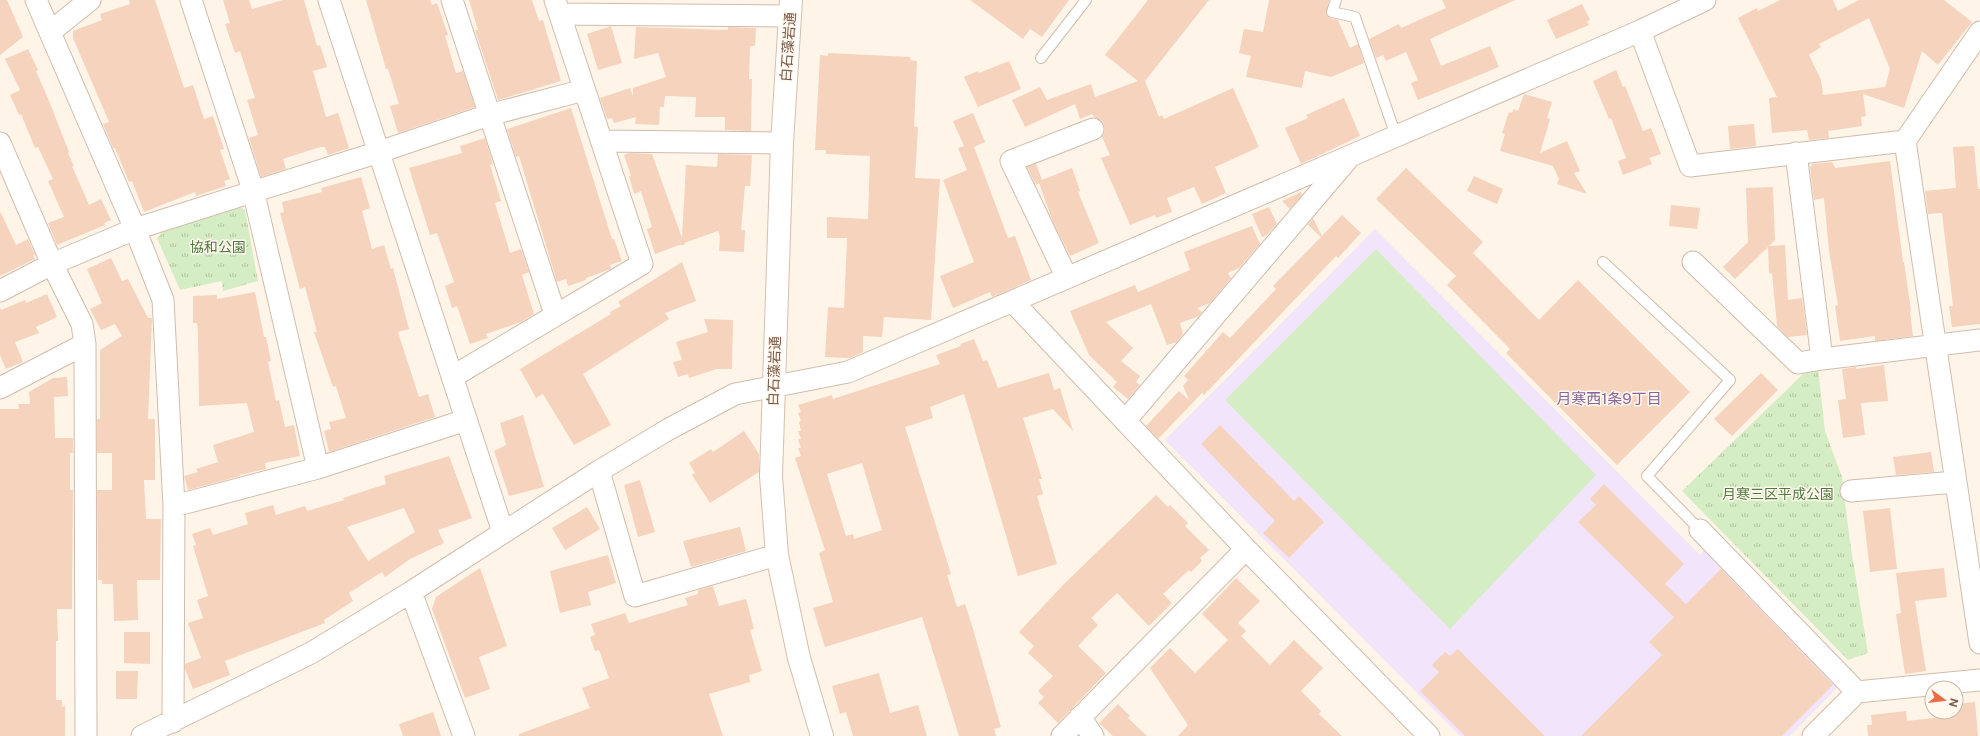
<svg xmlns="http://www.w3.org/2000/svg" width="1980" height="736" viewBox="0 0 1980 736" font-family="'Public Sans','Noto Sans JP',sans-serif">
	<defs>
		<pattern id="grass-tufts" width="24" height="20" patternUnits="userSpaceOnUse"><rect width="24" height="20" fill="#d5edc4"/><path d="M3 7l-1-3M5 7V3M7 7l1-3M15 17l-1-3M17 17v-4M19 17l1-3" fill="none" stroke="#b2c3a1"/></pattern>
	</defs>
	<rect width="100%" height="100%" fill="#fef5e8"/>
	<!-- education -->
	<path fill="#f2e4fa" d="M1375 229 1700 555 1707 546 1842 683 1790 736H1460L1165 440Z"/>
	<!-- grass -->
	<path fill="url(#grass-tufts)" d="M238 205 245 210 258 281 223 291 222 281 180 290 157 238 164 231Z
		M1818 368 1825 431 1842 477 1850 542 1868 653 1848 660 1682 491 1803 374Z"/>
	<!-- pitch -->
	<path fill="#d5edc4" d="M1376 249 1596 475 1450 629 1225 400Z"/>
	<!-- building -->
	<path fill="#f5d3bd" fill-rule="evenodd" d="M0 0H7L23 37 0 55Z
		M129 0H155L184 88 193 85 204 119 213 116 224 149 220 150 230 179 224 181 226 186 196 196 195 192 144 212 132 181 129 182 115 148H113L103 124 109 122 73 38V31L102 20 100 14 130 4Z
		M223 0H249L252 9 283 0H304L317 46 320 45 327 67 313 71 326 117 338 113 349 148 328 155 325 147H320L283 159 286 169 261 177 249 138 258 135 247 100 255 98 240 51 235 53 225 24 230 23Z
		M366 0H430L432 5 437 3 448 35 445 36 456 73 463 71 475 107 398 133 390 106 399 104 388 69H386Z
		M469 0H532L539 21 543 20 561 81 498 100 475 30H478Z
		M970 0H1069L1042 37 1030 29 1023 39Z
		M1148 0H1209L1145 81 1159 117 1162 115 1164 119 1233 88 1259 147 1215 167 1226 193 1202 204 1194 187 1167 198 1172 212 1156 218 1155 215 1130 225 1101 158 1110 155 1102 137 1105 130 1104 124 1101 120 1094 117 1092 114 1080 119 1075 104 1025 127 1012 100 1040 87 1047 100 1091 84 1095 97 1138 81 1105 55Z
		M1269 0H1329L1326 14 1330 18 1338 20 1350 48 1358 44 1364 63 1331 77 1305 71 1302 88 1246 77 1251 56 1239 53 1244 29 1263 32Z
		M1442 0H1515L1430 39 1441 66 1490 46 1499 67 1418 100 1411 83 1418 80 1406 52 1386 61 1383 55 1376 58 1369 39 1399 24 1401 28 1446 8Z
		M1780 0H1833L1838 11 1859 0H1944L1972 22 1938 65 1922 51 1904 108 1863 94 1866 116 1861 117 1862 126 1828 131 1829 138 1809 140 1807 130 1772 133 1769 98 1777 97 1738 18 1757 8 1758 11ZM1869 18 1890 69 1885 87 1823 95 1821 80 1809 55 1821 47 1819 44Z
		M1582 4 1590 20 1587 21 1589 25 1556 39 1547 20Z
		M611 26 622 63 598 70 587 34Z
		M636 27 728 30V27L756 28 755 46H750L749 79H752L751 131 725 130V117H695L696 97 665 96 664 107H660L659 125 635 124 636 117 614 123 612 118 607 119 600 98 630 88 633 96V88L666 77 658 53 634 59Z
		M28 49 38 70 36 71 49 101 69 152 68 153 74 166H72L89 205 101 199 111 220 104 223 105 225 57 245 48 223 64 217 48 181 53 179 38 147 35 148 21 114 19 115 10 95 20 90 5 59Z
		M828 53 910 57V60L917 61 914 126 918 127 915 178 940 179 931 320 884 317 882 337 863 336V352L850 358 825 357 828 307 844 308 847 238H827V217L868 219 870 156 826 154V150H815L820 55 828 56Z
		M1009 61 1021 89 978 107 964 77 978 71 979 73Z
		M1616 70 1623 87 1625 86 1643 131 1651 128 1661 154 1649 158 1652 164 1623 175 1618 161 1626 158 1611 118 1609 119 1593 81Z
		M1524 94 1552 102 1547 118 1550 119 1540 153 1567 141 1580 171 1574 173 1587 194 1557 184 1559 179 1553 166 1500 151 1505 134 1502 133 1509 112 1512 113 1514 109 1518 111Z
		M1344 98 1360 136 1301 164 1285 128 1308 118 1306 115Z
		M571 108 612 239H614L622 261 610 265 611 269 608 270 586 278V280L568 286 566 279 557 282 519 156 516 157 507 129Z
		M973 113 985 142 974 147 1008 238 1015 236 1031 280 992 297 990 292 953 308 940 276 974 262 943 180 967 170 958 148 964 146 953 121Z
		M1754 124 1756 146 1730 149 1728 126Z
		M485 138 493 164 490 165 501 201 495 203 510 253 521 249 529 272 522 275 534 314 521 322 486 334 488 338 470 344 457 306 452 308 445 286 454 282 437 233 430 235 409 168 462 153 460 146Z
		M1974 146 1978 189H1980V324L1952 327 1949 306H1953L1942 213 1928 214 1925 191 1956 188 1953 147Z
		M629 153 652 154 682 238 686 165 717 167 718 154 752 155 750 186H745L741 230H745L744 252 719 251 720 237 718 231 684 243 685 245H679L655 254 647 229 652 227 641 191 634 194 629 176H631L624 155Z
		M1890 161 1903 262H1904L1911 311 1910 312 1913 336 1875 341V336L1840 341 1835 306 1838 305 1829 251 1824 198 1814 200 1810 167 1812 166V164L1832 162 1835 168Z
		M1036 164 1042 180 1072 168 1080 191 1078 192 1099 243 1070 256 1053 222 1039 183 1036 185 1027 167Z
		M1406 168 1483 242 1473 253 1539 320 1578 280 1690 392 1617 465 1506 353 1510 349 1447 285 1456 276 1376 199Z
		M1474 176 1503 189 1497 204 1467 191Z
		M361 177 370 208 362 211 372 249 384 245 391 269 393 268 409 329 398 332 419 397 428 394 435 417 329 452 324 431 331 429 329 422 346 418 336 386 333 387 314 332H317L305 287 300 289 280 213 284 212 282 202 322 192 321 188Z
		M1773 187 1775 240 1769 246 1785 245 1788 300 1802 298 1807 335 1788 337 1777 326 1772 273 1769 274 1768 247 1735 279 1723 267 1748 242 1746 188Z
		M1301 192 1302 195 1290 209 1282 201Z
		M1671 205 1700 208 1697 229 1669 226Z
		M1269 207 1277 224 1267 235 1262 237 1252 214Z
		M0 211 16 245 28 239 35 255H33L35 259 0 276Z
		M1342 215 1361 233 1338 258 1336 256 1204 395 1202 393 1158 439 1146 426 1179 391 1189 400 1183 386 1188 380 1184 376 1223 332 1230 338 1276 289 1273 286 1321 237 1308 225 1313 218 1322 236Z
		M1252 226 1260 244 1239 268 1228 273 1231 278 1210 303 1197 308 1202 312 1199 316 1180 323 1183 334 1177 342 1167 345 1151 304 1106 322 1133 348 1121 361 1140 376 1136 382 1140 385 1128 399 1113 387 1117 382 1089 355 1070 311 1135 285 1138 292 1190 270 1184 252Z
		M111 258 122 281 128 279 148 318H152L148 419H155V480H144L146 519H161L160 580H137L138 620 114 621 113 584H102V580H98L97 490H112V453H97V419H100V350L122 336 115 324 101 330 90 309 102 303 87 269Z
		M682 262 696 301 665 313 669 319 583 374 611 425 574 445 543 394 536 398 520 369 611 314 610 312 621 306 618 302Z
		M255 292 264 337H266L271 361 268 362 276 401 279 400 285 427 294 425 300 456 265 463 266 469 239 475 240 476 188 490 184 476 198 472 196 469 218 462 213 445 254 432 247 403 199 406 198 332 197 323H193V296L217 295V299Z
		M47 294 57 317 36 327 39 333 15 342 23 362 6 369 0 355V307L1 310 25 300 26 303Z
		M704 319 733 320 732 369H717L689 378 688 374 678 377 673 362 682 360 676 342 708 332Z
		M974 339 983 361 987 360 998 388 1049 373 1054 390 1060 388 1073 431 1053 409 1023 418 1042 479H1039L1043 494 1037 496 1057 564 1018 576 964 394 930 407 933 418 905 427 951 574 947 575 957 607 965 604 973 629 1001 727 994 729 996 736H959L922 617 825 647 813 608 833 602 819 553 825 550 795 458 801 456 798 448H801L798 439H801L798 431H801L799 422 801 421 798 413 801 412 798 405 832 395 833 399 940 364 936 355 961 346 960 344ZM862 463 882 530 854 539 853 534 846 536 827 474Z
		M1884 365 1888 401 1861 403 1865 435 1843 438 1838 400 1846 399 1842 369 1856 367V369Z
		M1761 373 1778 390 1732 436 1714 419Z
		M67 377 68 396 54 397 55 438H73V453H70V490H73L72 609H57L58 641H56V700H62V707L65 706V736H0V409H19L18 404H30L29 392 53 378Z
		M523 415 544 487 509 496 494 451 506 445 500 423Z
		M1220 425 1294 501 1299 496 1324 522 1289 558 1263 533 1275 521 1201 444Z
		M744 431 759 454V472L710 503 692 475 695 473 689 463 711 449 713 452Z
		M1931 452 1934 472 1896 475 1893 457Z
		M449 456 472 518 438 530 444 543 410 559 385 577 382 572 349 593 353 601 324 620 325 623 225 661 230 675 193 689 185 669V664L201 658 188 623 203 618 197 600 208 596 193 546 196 545 192 534 210 528 213 535 248 524 245 513 273 505 276 515 305 506 307 511 344 500 343 498 386 484 384 476ZM404 508 415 532 368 561 347 527Z
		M640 480 655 532 638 537 624 485Z
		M1604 484 1684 564 1665 584 1686 604 1721 569 1833 685 1782 736H1581L1662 655 1649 642 1674 617 1578 522 1596 505 1590 499Z
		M1156 495 1168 507 1170 505 1188 523 1185 526 1209 550 1200 558 1202 561 1191 572 1189 570 1163 594 1172 603 1149 626 1117 593 1091 618 1098 625 1078 646 1106 673 1058 723 1038 703 1044 697 1038 691 1053 676 1028 653 1034 646 1019 632 1063 585Z
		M587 507 600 529 565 550 552 528Z
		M1890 508 1897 569 1870 572 1863 511Z
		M740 527 746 551 691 567 683 541Z
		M608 555 616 583 588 592 591 605 560 613 550 571Z
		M480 568 507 646 479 657 490 689 465 698 432 609 436 597Z
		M1944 568 1947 597 1915 601 1926 671 1905 674 1896 614 1901 613 1896 573Z
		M1236 578 1260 601 1238 623 1246 631 1241 636 1270 665 1294 640 1323 668 1301 691 1321 711 1319 714 1342 736H1178L1188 725 1150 668 1170 648 1195 673 1228 640 1202 614Z
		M713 586 719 606 746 599 754 629 750 630 762 671 749 675 750 682 709 694 723 736H519V734L590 708 582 688 609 678 599 650 595 651 590 637 595 635 591 624 625 613 629 623 688 605 685 598 698 594V590Z
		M124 632H150V664L124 663Z
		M1458 649 1545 736H1465L1420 691 1439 672 1432 665 1445 652 1450 656Z
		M116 671H138L137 699H116Z
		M879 673 890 713 918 705 927 736H853L846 712 840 714 832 686Z
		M1975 702 1978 736H1868L1867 725H1872L1871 715 1906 711 1907 721 1952 716V712H1956V704Z
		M1118 704 1130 716 1128 718 1147 736H1113L1099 723Z
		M433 712 441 736H403L399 724Z"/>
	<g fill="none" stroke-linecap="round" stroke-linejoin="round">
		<defs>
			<path id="service" d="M1336 0 1332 12 1355 17 1396 136
				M1041 58 1086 0
				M1603 262 1730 380 1647 476 1700 530"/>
			<path id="minor" d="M36 0 135 229 163 300 174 506 173 722
				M191 0 253 190 318 468
				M329 0 503 532
				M452 0 555 314
				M560 14 789 16
				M1640 31 1690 166 1905 141
				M50 32 90 0
				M1980 32 1905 141C1931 308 1954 476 1980 643
				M602 141 782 143
				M0 143 52 264 82 324 85 344 86 736
				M1796 153 1822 359 1980 340
				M1693 262 1798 363 1822 359
				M1067 278 1011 161 1093 129
				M0 291 52 264 135 229 379 152 489 115 584 90
				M1013 302 1246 549 1429 736
				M452 377 642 264 555 0
				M0 388 85 344
				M1125 421 1347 160
				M599 471 635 596 777 555
				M1851 491 1955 482
				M174 506 318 468 466 420
				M1700 530 1857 692
				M411 592 464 736
				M1080 717 1093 736
				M142 736 311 653 411 592 599 471 669 429 735 394 848 372 1350 156 1640 31 1705 0
				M1062 736 1246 549
				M1813 736 1857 692 1980 680"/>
			<path id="secondary" d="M791 0 782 143 771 476 777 555 799 658 822 736"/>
		</defs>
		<!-- service casing -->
		<use href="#service" stroke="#d1bcac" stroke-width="12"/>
		<!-- minor casing -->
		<use href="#minor" stroke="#d1bcac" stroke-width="23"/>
		<!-- secondary casing -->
		<use href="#secondary" stroke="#d7bfab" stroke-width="24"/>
		<!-- service -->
		<use href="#service" stroke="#fff" stroke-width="10"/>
		<!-- minor -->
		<use href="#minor" stroke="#fff" stroke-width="21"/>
		<!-- secondary -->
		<use href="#secondary" stroke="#fff" stroke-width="22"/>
	</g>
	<g text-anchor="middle" stroke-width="3" stroke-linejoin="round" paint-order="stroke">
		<!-- street labels -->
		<g font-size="14" fill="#7a5a49" stroke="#fff9ef">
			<text transform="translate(788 47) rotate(-86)" y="5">白石藻岩通</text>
			<text transform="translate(774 371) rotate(-88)" y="5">白石藻岩通</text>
		</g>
		<!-- park labels -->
		<g font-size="14" fill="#507a3d" stroke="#fff9ef">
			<text x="218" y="252">協和公園</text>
			<text x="1778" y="499">月寒三区平成公園</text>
		</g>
		<!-- neighbourhood labels -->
		<g font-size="15" fill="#8a659d" stroke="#fff9ef">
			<text x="1609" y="404">月寒西1条9丁目</text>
		</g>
	</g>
	<!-- north arrow -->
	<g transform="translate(1944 700) rotate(105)"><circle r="19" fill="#fff9ef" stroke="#cab9ad"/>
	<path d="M0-3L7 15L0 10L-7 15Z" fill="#ef6b45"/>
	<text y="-6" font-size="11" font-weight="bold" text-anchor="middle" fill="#7a5a49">N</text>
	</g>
</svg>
